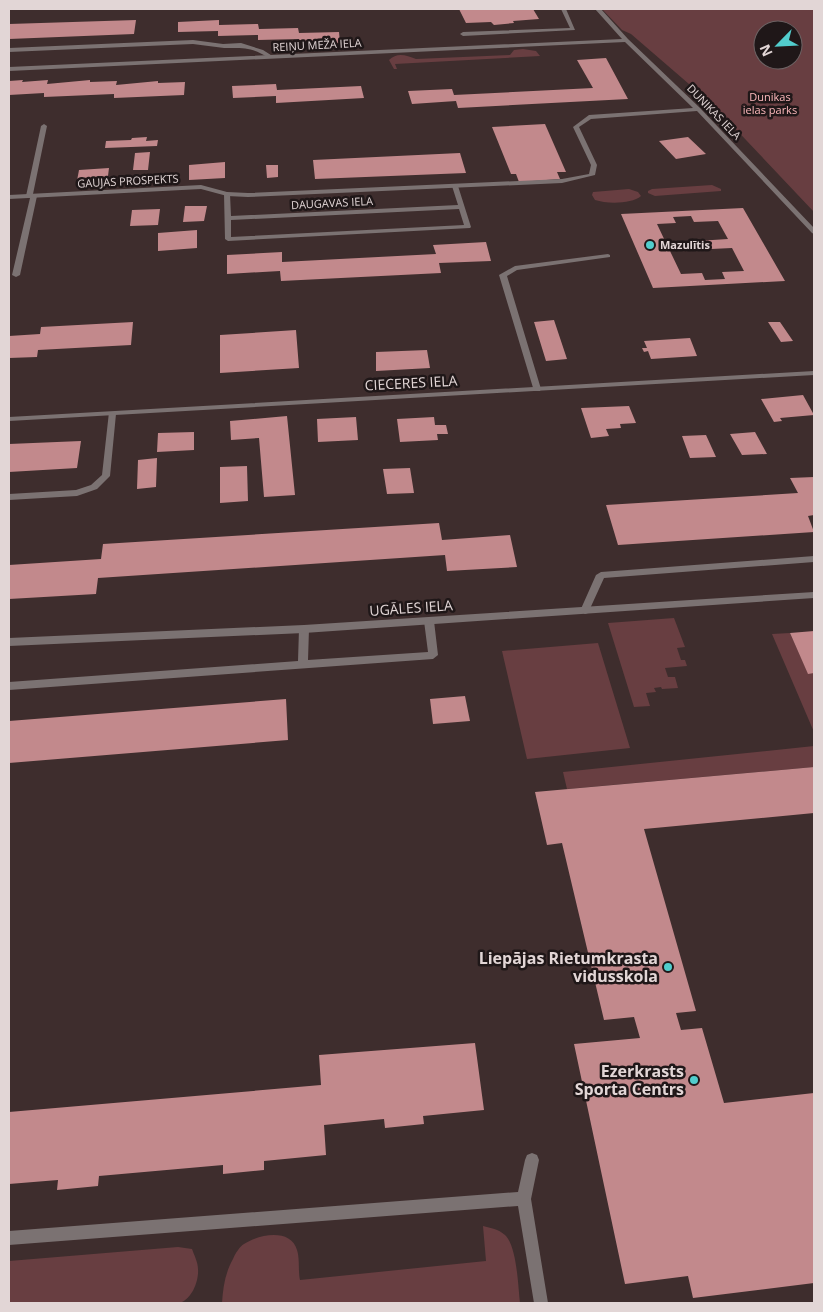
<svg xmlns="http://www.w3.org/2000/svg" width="823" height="1312" viewBox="0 0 823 1312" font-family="'Open Sans',sans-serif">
	<rect width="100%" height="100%" fill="#3e2d2d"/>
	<!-- green -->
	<path fill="#683e41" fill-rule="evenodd" d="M602 9H814V212L711 103 631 34 622 30ZM763 30H793V60H763Z
		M523 49 536 51 540 56 395 64 397 69H394L389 60C397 52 406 55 416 59L510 55 514 50Z
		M712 185 721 189V191L655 196 648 193V191L652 189Z
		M629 189 638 192 641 196C632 204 607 204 595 200L592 195 593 192Z
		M674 618 685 647 677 648 681 660H685L687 666 665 668 668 677H675L678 688 662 689 661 687 654 688 656 692 646 693 650 706 634 707 608 623Z
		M790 633 808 673H814V732L772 634Z
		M598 643 630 748 527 759 502 651Z
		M814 746V767L567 789 563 772Z
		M483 1226C491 1228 498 1229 505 1235 517 1246 518 1286 520 1303H222C223 1288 225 1273 233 1259 235 1254 240 1246 244 1244 259 1234 291 1228 297 1250 300 1259 298 1271 300 1280L486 1261Z
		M178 1247 192 1249C194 1255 198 1262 198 1269 199 1281 192 1299 180 1303H9V1261Z"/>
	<!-- building -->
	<path fill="#c2898c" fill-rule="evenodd" d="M459 9H533L539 19 513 21 514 23 494 25 491 22 466 23Z
		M136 20 134 34 9 39V24Z
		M219 20V25L258 24 259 29 298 28 299 33 339 32 340 43 299 44V39L258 40V35L218 36V31L178 32V22Z
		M606 58 628 99 458 108 456 101 412 104 408 91 452 89 454 95 593 88 577 60Z
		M23 80 22 82 48 80 47 84 90 80V82L117 81 116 85 158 81V83L185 82 184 95 114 98V94L44 97V93L9 95V81Z
		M276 84 277 90 361 86 364 98 276 103V96L233 98 232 86Z
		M545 124 566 172H557L560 179 519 182 516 174H511L492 127Z
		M147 137 146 141 158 140 157 146 105 148 106 141 131 140 132 138Z
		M688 137 706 154 676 159 659 141Z
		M150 152 148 170H133L135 153Z
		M460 153 466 173 315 179 313 160Z
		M225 162V178L189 180V165Z
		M266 165H278V177L267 178Z
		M109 168 107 184 76 186 79 170Z
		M185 206H207L204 221 183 222Z
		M743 208 785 281 653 288 621 214ZM691 216 694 222 718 221 728 239 666 243 657 224 676 223 673 217ZM732 248 744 271 722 272 725 279 705 280 702 273 681 274 670 251Z
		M160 209 158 225 130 226 132 210Z
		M197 230V248L158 251V233Z
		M486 242 491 261 439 263 441 273 281 281 280 271 227 274V255L282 252V262L436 254 433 245Z
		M554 320 567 359 546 361 534 322Z
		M133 322 131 345 38 350 37 357 9 358V336L40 334 41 327Z
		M768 322H780L793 341 781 342Z
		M296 330 299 368 220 373V335Z
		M690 338 697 356 651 359 648 351 644 352 642 348H647L644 341Z
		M427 350 430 368 376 371V352Z
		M803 395 814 415 780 418 782 421 774 422 761 399Z
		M629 406 636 423 620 424 621 428 606 429 609 436 591 438 581 408Z
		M287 416 295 495 264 497 259 438 231 440 230 421Z
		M356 417 358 440 318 442 317 419Z
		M434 417 435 425H446L448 434H437L438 440 400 442 397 419Z
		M194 432V450L157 452 158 433Z
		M755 432 767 454 742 455 730 434Z
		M706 435 716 457 690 458 682 436Z
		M81 441 77 468 9 472V444Z
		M157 458 156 487 137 489 138 460Z
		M247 466 248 501 220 503V467Z
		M410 468 414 493 387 494 383 469Z
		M814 477V515L808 516 814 532 618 545 606 505 798 493 790 478Z
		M439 523 442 540 510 535 517 567 447 571 445 555 98 578 96 594 9 599V565L101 559 103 544Z
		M814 631V673L808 674 790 633Z
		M465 696 470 721 433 724 430 699Z
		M286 699 288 740 9 763V721Z
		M814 767V813L644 829 696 1011 676 1013 681 1030 702 1028 724 1103 814 1093V1283L693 1298 688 1276 625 1284 574 1044 640 1038 634 1017 604 1020 562 843 547 845 535 792Z
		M475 1043 484 1110 423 1116 424 1124 385 1128 384 1119 324 1125 326 1155 264 1161V1170L223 1174V1165L99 1176 98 1186 57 1190 58 1180 9 1184V1112L321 1085 319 1055Z"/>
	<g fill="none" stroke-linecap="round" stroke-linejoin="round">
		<!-- service -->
		<path fill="#7b7272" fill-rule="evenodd" d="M561 9H566L575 30 463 36 460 34 463 32 570 28Z
			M193 40 223 44 241 43 263 50 274 57 269 58C251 47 245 48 224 48 214 47 203 45 193 44L9 52V48Z
			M44 124 47 126 33 194 37 196 20 275 16 277 12 275 30 198 26 196 41 126Z
			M455 184 458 186 471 227 470 228 228 241 225 239 224 194 227 192 230 194 231 216 458 205 452 186ZM459 209 464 225 231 237V220Z
			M608 254 610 255V257L517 270 507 276 541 389 540 391H534L499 275 515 266Z
			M109 412H112L116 414 110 476 97 489 77 496 9 500V494L76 490 91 485 102 475Z
			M814 556V562L604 578 588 613 585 614 580 611 596 575 601 572Z
			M429 618 434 621 438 655 433 659 9 690V682L298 661 299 629 304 625 309 629 308 660 428 652 424 621Z
			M532 1153 537 1155 539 1160 531 1199 548 1303H534L518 1206 9 1245V1231L518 1192 525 1160 527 1155Z"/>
		<!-- minor -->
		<path fill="#7b7272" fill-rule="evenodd" d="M595 9H601L628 39 700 108 814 228V234L812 233 697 111 591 119 579 127 597 165 595 175 562 183 248 197 227 196 201 189 9 199V195L201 185 227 192 248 193 562 179 589 174 591 165 573 127 589 115 693 108 625 42 9 71V67L622 39Z
			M814 371V375L9 421V417Z
			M814 592V598L304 633 9 646V638L304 625Z"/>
	</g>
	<!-- markers -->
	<g fill="#52cdcd" stroke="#1f1718" stroke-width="2">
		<circle cx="650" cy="245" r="5"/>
		<circle cx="668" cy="967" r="5"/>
		<circle cx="694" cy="1080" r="5"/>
	</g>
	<g text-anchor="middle" stroke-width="5" stroke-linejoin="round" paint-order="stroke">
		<!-- far-street labels -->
		<g font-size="11" fill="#e2d6d6" stroke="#1f1718">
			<text transform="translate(317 45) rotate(-3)" y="4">REIŅU MEŽA IELA</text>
			<text transform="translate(714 112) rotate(46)" y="4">DUNIKAS IELA</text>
			<text transform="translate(128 181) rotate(-3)" y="4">GAUJAS PROSPEKTS</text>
			<text transform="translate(332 203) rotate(-3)" y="4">DAUGAVAS IELA</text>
		</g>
		<!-- far-park labels -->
		<g font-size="11" fill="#fcb8bb" stroke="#1f1718">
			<text x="770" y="101">Dunikas<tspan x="770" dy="13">ielas parks</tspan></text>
		</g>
		<!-- far-poi labels -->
		<g font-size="11" font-weight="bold" fill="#e2d6d6" stroke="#1f1718" text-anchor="start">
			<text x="660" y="249">Mazulītis</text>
		</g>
		<!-- street labels -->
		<g font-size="14" fill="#e2d6d6" stroke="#1f1718">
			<text transform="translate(411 383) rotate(-3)" y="5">CIECERES IELA</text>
			<text transform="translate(411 608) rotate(-4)" y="5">UGĀLES IELA</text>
		</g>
		<!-- near-poi labels -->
		<g font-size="16" font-weight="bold" fill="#e2d6d6" stroke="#1f1718" text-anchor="end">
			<text x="658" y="964">Liepājas Rietumkrasta<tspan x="658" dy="18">vidusskola</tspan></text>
			<text x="684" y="1077">Ezerkrasts<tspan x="684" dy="18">Sporta Centrs</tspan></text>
		</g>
	</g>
	<!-- border -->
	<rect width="823" height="1312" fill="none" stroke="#e2d6d6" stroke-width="20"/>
	<!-- north arrow -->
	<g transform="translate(778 45) rotate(246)"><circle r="24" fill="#1f1718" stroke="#6d6364"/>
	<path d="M0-4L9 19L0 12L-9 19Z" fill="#52cdcd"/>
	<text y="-8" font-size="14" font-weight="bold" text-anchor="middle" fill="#e2d6d6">N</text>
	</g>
</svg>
